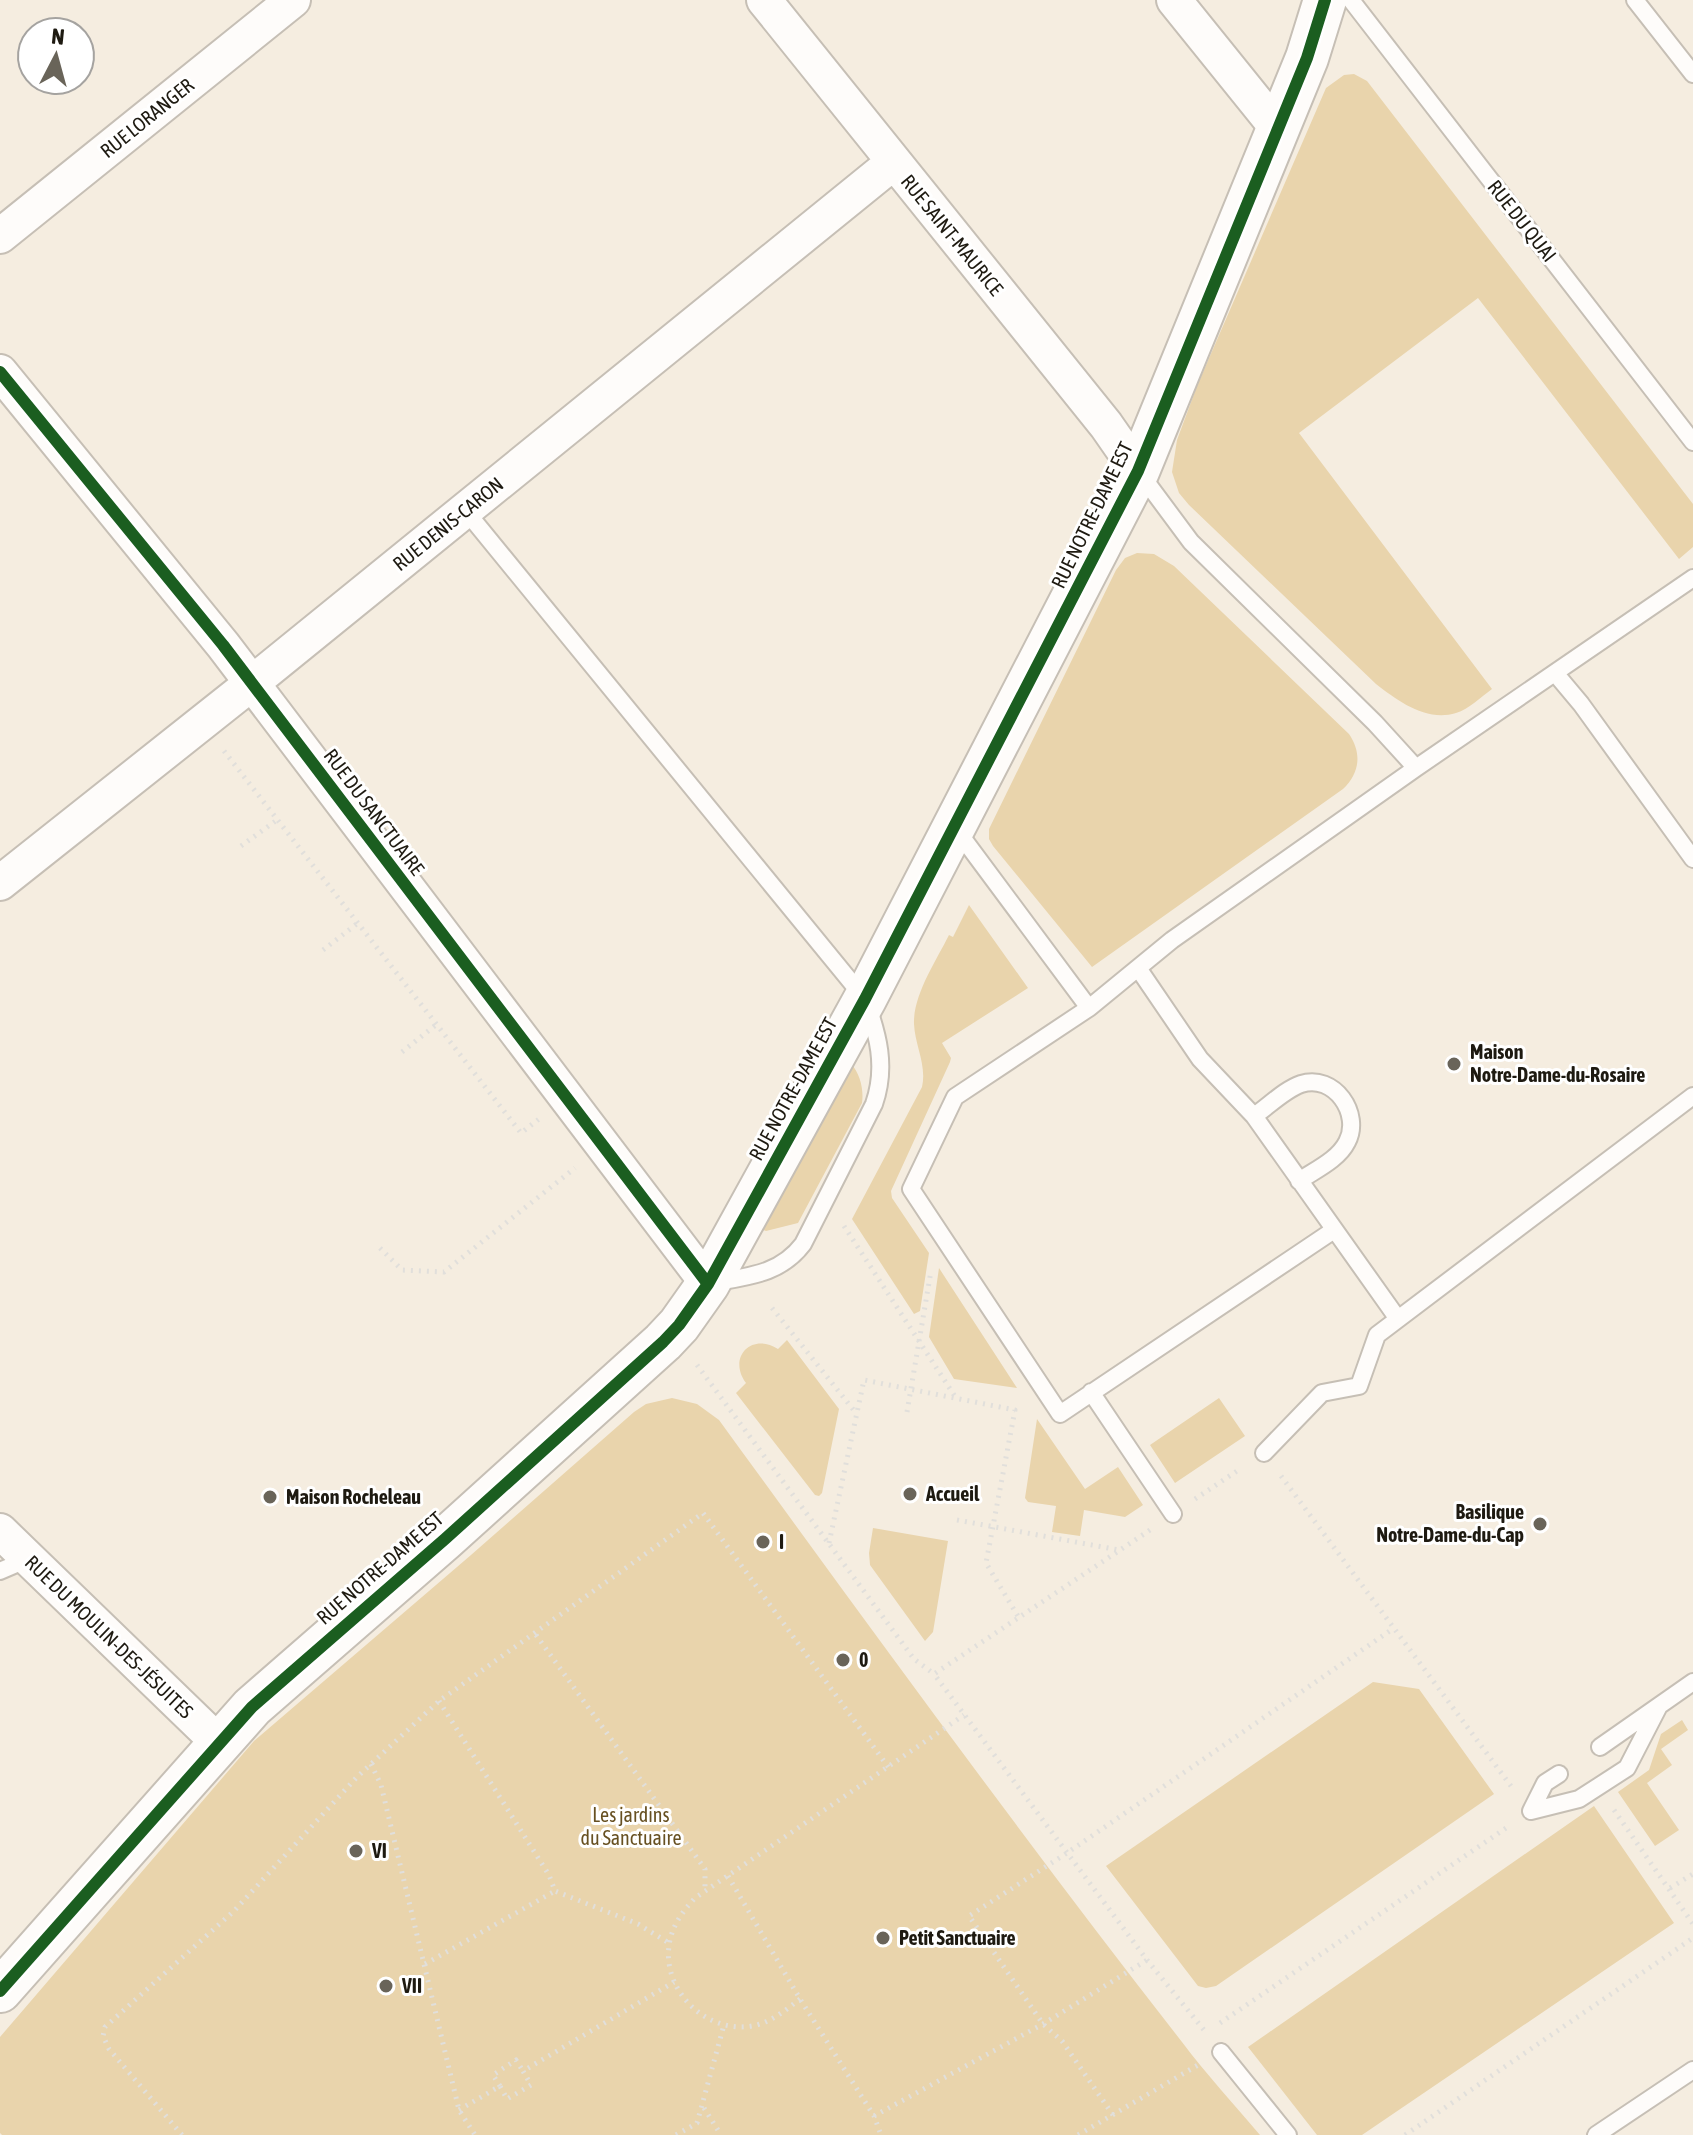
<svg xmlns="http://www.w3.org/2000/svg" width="1693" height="2135" viewBox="0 0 1693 2135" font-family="'Asap Condensed',sans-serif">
	<rect width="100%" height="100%" fill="#f5ede0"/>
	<!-- green -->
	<path fill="#e9d4ac" d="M1354 74 1367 81 1693 504V547L1679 559 1478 298 1299 433 1492 689C1481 697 1469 709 1456 713 1426 722 1398 701 1376 684L1189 505 1179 493 1172 472 1177 440 1197 386 1326 88 1344 75Z
		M1137 553 1154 554 1174 566 1349 734C1362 753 1360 773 1343 789L1092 967 993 846 989 839V829L1116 570 1125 558Z
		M969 905 1028 988 942 1043 951 1058 950 1062 891 1191 892 1198 929 1253 920 1311 914 1314 852 1219 922 1087C927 1065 915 1046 914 1024 913 995 936 961 949 935L953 937Z
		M851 1064C860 1073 864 1090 862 1103L798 1223 766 1231 761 1229Z
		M939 1268 1017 1388 954 1379 929 1337Z
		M787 1340 839 1409 822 1493 819 1496 815 1495 736 1393 746 1383C727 1357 752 1332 778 1349Z
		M672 1398 697 1404 719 1420C871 1629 1023 1838 1182 2042 1206 2074 1234 2104 1260 2135H2L0 2133V2037L254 1741 471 1555 634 1412 646 1404Z
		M1219 1398 1245 1436 1175 1483 1150 1445Z
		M1037 1419 1085 1489 1118 1467 1143 1505 1125 1517 1084 1510 1080 1536 1052 1532 1056 1506 1028 1502 1025 1498Z
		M873 1528 948 1541 933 1632 925 1641 870 1565 869 1553Z
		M1373 1682 1419 1689 1494 1794 1216 1986 1206 1988 1198 1986 1106 1866Z
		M1682 1720 1688 1730 1661 1749 1672 1765 1647 1783 1679 1830 1655 1846 1618 1792 1649 1770 1661 1734Z
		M1594 1806 1674 1923 1362 2135H1317L1248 2047Z"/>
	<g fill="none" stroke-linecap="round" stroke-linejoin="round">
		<defs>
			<path id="service" d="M1351 0 1693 442
				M1635 0 1693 74
				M1139 472 1191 542 1375 723 1416 768
				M465 510 865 999C878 1034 887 1067 874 1104L803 1244C781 1273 751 1276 717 1282
				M1555 673 1581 704 1693 859
				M956 829 1089 1008
				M1138 968 1200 1059 1254 1116 1398 1319
				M1254 1116C1269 1106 1284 1090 1301 1084 1334 1073 1362 1114 1347 1142 1338 1160 1315 1170 1299 1181
				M1334 1230 1060 1414 911 1189 955 1097 1089 1008 1172 940 1416 768 1693 578
				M1091 1392 1173 1514
				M1264 1453 1322 1393 1359 1386 1377 1335 1693 1096
				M0 1571 28 1559
				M1600 1747 1693 1682
				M1531 1811 1579 1799 1627 1768 1659 1706
				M1531 1811 1545 1783 1559 1774
				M1221 2052 1288 2135
				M1596 2135 1693 2070"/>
			<path id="minor" d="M764 0 1106 425 1138 471
				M1174 0 1278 129
				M0 236 293 0
				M0 372 223 645 708 1284
				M0 883 252 683 894 162
				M0 1531 218 1742"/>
			<path id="tertiary" d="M0 1991 252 1707 445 1539 663 1342 679 1325 708 1284 865 999 1138 471 1307 58 1325 0"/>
		</defs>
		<!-- service casing -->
		<use href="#service" stroke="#c6bfb5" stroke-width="20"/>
		<!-- minor casing -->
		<use href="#minor" stroke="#c6bfb5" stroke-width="38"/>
		<!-- tertiary casing -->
		<use href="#tertiary" stroke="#c6bfb5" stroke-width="46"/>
		<!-- path -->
		<path stroke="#e1dfdb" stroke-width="5" stroke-dasharray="2 6" stroke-linecap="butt" d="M224 751 521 1133 539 1119
			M241 846 277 820
			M323 950 358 923
			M402 1052 437 1024
			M844 1226 956 1398
			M380 1248 402 1270 444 1272 575 1168
			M772 1308 856 1413
			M697 1365 914 1659 934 1674
			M907 1412 931 1271
			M1281 1476 1511 1786
			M1195 1499 1240 1469
			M957 1520 1119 1550
			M1150 1530 934 1674 1147 1960 1204 2030
			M829 1543 864 1380 1015 1410 986 1563 1019 1618
			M536 1635 705 1869V1891
			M439 1701 549 1875 555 1891 638 1924 669 1943
			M371 1764 381 1785 459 2110 475 2135
			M1614 1810 1693 1924
			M728 1876 800 1999 874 2116 881 2135
			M1670 1888 1693 1874
			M425 1964 555 1891
			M800 1999C787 2009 774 2020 757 2025 708 2037 659 1990 670 1940 674 1923 683 1911 695 1898L964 1715
			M1220 2023 1509 1826
			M500 2086 493 2075 516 2060 523 2071
			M704 2108 721 2135
			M459 2110 500 2086 507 2099 531 2085 523 2071 674 1982
			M1113 2115 1062 2041 1043 2024 969 1916 1067 1853 1394 1628
			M874 2116 1043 2024 1147 1960
			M182 2135 109 2049 103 2036 105 2027 234 1911 357 1777 439 1701 703 1513 889 1768
			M676 2135 697 2123 724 2025
			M1078 2135 1198 2065
			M1405 2135 1693 1938"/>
		<!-- service -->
		<use href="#service" stroke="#fefcfa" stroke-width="16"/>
		<!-- minor -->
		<use href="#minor" stroke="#fefcfa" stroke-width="34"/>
		<!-- tertiary -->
		<use href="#tertiary" stroke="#fefcfa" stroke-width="42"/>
		<defs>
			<path id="cycleway" d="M0 372 223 645 708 1284
				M0 1991 252 1707 445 1539 663 1342 679 1325 708 1284 865 999 1138 471 1307 58 1325 0"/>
		</defs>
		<!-- cycleway casing -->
		<use href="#cycleway" stroke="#fff" stroke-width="17"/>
		<!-- cycleway -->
		<use href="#cycleway" stroke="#1b5e20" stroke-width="12"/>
	</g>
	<!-- markers -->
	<g fill="#696459" stroke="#fff" stroke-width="3">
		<circle cx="1454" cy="1064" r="8"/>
		<circle cx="910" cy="1494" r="8"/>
		<circle cx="270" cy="1497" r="8"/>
		<circle cx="1540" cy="1524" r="8"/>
		<circle cx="763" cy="1542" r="8"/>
		<circle cx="843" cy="1660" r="8"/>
		<circle cx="356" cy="1851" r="8"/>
		<circle cx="883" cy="1938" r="8"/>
		<circle cx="386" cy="1986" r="8"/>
	</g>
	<g text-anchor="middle" stroke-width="6" stroke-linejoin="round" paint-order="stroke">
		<!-- street labels -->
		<g font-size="20" fill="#1e1a11" stroke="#fff">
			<text transform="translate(147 118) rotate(-39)" y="7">RUE LORANGER</text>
			<text transform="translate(1522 221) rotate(52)" y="7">RUE DU QUAI</text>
			<text transform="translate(952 235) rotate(51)" y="7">RUE SAINT-MAURICE</text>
			<text transform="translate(1092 515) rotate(-64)" y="7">RUE NOTRE-DAME EST</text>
			<text transform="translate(448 524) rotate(-39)" y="7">RUE DENIS-CARON</text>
			<text transform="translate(374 812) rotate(53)" y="7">RUE DU SANCTUAIRE</text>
			<text transform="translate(793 1089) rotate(-61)" y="7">RUE NOTRE-DAME EST</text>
			<text transform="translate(380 1568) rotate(-41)" y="7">RUE NOTRE-DAME EST</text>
			<text transform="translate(109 1637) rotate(44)" y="7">RUE DU MOULIN-DES-JÉSUITES</text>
		</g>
		<!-- poi labels -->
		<g font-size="20" font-weight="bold" fill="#1e1a11" stroke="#fff" text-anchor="start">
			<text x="1470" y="1059">Maison<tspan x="1470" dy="23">Notre-Dame-du-Rosaire</tspan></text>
			<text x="926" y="1501">Accueil</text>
			<text x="286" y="1504">Maison Rocheleau</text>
			<text x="1524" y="1519" text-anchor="end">Basilique<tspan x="1524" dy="23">Notre-Dame-du-Cap</tspan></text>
			<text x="779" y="1549">I</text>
			<text x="859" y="1667">0</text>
			<text x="372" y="1858">VI</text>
			<text x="899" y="1945">Petit Sanctuaire</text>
			<text x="402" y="1993">VII</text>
		</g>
		<!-- park labels -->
		<g font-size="20" fill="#675021" stroke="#fff">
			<text x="631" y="1822">Les jardins<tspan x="631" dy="23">du Sanctuaire</tspan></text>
		</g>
	</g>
	<!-- north arrow -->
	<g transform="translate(56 56) rotate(6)"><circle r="38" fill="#ffffff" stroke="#a5a3a0" stroke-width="2"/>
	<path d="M0-6L14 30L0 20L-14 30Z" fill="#696459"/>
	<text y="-12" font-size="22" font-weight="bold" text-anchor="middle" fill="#1e1a11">N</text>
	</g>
</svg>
